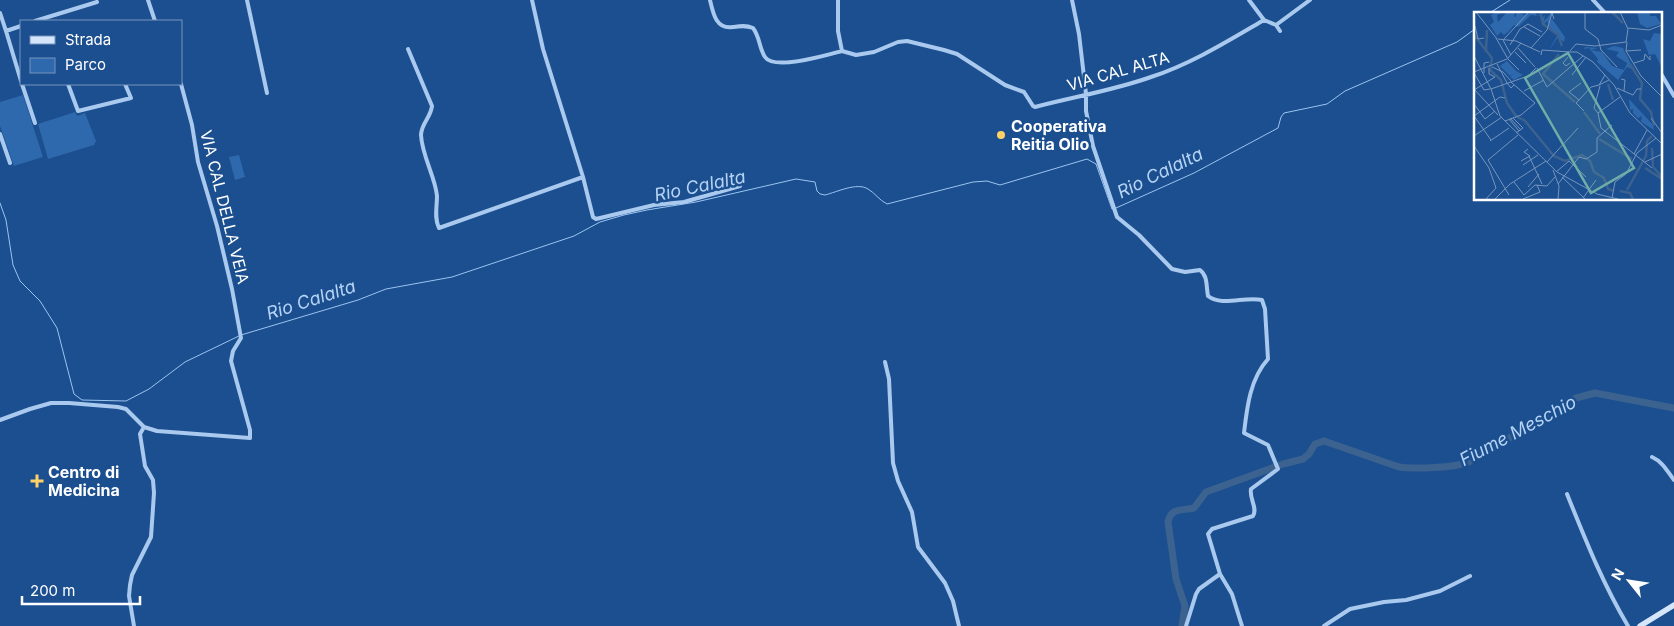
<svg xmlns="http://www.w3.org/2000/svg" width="1674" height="626" viewBox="0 0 1674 626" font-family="Inter,sans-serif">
	<rect width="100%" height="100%" fill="#1b4f8f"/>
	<!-- green -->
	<path fill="#2e69ad" d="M23 95 43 157 14 166 0 126V102Z
		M75 112 77 116 85 113 96 141 94 145 48 159 38 124Z
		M239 155 245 177 235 180 229 157Z"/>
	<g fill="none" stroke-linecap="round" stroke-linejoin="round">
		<!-- stream -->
		<path stroke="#9cc4f0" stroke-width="1" d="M1488 14 1510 0
			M0 203 6 220 13 265 20 281 40 301 57 328 74 394 82 400 126 401 149 389 185 362 241 335 358 300 386 289 452 277 574 236 600 222 624 215 647 210 696 202 796 179 815 182 817 191 820 194 825 195C837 192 857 182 868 189 875 193 879 200 887 204L973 182 987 181 1000 185 1087 159 1096 164 1112 209
			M1116 208 1194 173 1278 128 1281 117 1284 113 1327 104 1345 91 1457 42 1475 29"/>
		<!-- river -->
		<path stroke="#3c6290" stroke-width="7" d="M1182 626 1185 606 1176 579 1168 522C1171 507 1182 511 1194 508L1206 492 1283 464 1303 459 1309 454 1315 444 1324 441 1399 467C1414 469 1455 468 1469 462L1576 398 1595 393 1674 408"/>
		<!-- street -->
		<path stroke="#a9c9ee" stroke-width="4" d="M148 0 155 21
			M247 0 267 93
			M710 0C713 13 716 30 733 27 740 26 746 25 753 28 760 37 759 48 765 57 774 71 827 55 842 51
			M838 0V31L842 51 856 55 874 52 898 42 907 41 944 50 957 54 1005 85 1024 92 1033 106 1035 107C1073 97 1115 90 1151 77 1191 64 1228 41 1264 20L1276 25 1310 0
			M1072 0 1079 34 1086 94V111L1093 146 1117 217 1139 235 1172 269 1185 272 1200 270C1208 276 1206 286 1208 296 1222 307 1245 296 1262 300L1265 309 1268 359C1250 379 1247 407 1244 433L1268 445 1278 469 1251 489C1249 499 1258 508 1253 516L1212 529 1208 534 1220 574 1232 594 1242 626
			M1249 0 1264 20
			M1593 0 1606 14
			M0 13 6 31 21 26
			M35 21 97 2
			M1276 25 1280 31
			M6 31 21 81
			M408 49 432 106C431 117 421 124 421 135 422 156 435 176 437 196 437 207 434 218 439 228L583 177 543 49 532 0
			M1660 72 1674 96
			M22 84 35 123
			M68 84 78 111 131 98 125 84
			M0 134 10 163
			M583 177 593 217 596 219 654 205 684 202 740 186
			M885 362 889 379 893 463 898 481 912 512 918 547 945 583 953 601 959 626
			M0 420 30 409 51 403H69L118 407 126 409 144 427 157 431 250 438V430L231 361 233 351 241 338 232 289 217 226 198 162 192 125 181 84
			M1652 457C1663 462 1667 471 1674 480
			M1567 494C1586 541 1602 582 1628 626
			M134 626 129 596 130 585 132 575 151 537 154 493 153 480 145 466 140 434 144 427
			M1186 626 1196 594 1199 589 1220 574
			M1324 626 1350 609 1384 602 1406 600 1440 591 1470 576"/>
		<!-- secondary -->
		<path stroke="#d6e6fa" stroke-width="5.5" d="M1640 626 1674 605"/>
	</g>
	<!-- markers -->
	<g fill="#ffd166" stroke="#1b4f8f" stroke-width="2">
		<circle cx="1001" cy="135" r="5"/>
		<path d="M34.5 473.5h5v5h5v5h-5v5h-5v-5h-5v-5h5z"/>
	</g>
	<g text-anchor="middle" stroke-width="5" stroke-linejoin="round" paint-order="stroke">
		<!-- street labels -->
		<g font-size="16" fill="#fff" stroke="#1b4f8f">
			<text transform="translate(1118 71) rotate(-16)" y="6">VIA CAL ALTA</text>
			<text transform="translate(225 207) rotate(76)" y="6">VIA CAL DELLA VEIA</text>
		</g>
		<!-- poi labels -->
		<g font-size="16" font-weight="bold" fill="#fff" stroke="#1b4f8f" text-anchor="start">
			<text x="1011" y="132">Cooperativa<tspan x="1011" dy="18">Reitia Olio</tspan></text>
			<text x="48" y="478">Centro di<tspan x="48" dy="18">Medicina</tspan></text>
		</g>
		<!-- water labels -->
		<g font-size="18" font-style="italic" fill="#b5d3f5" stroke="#1b4f8f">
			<text transform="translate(1160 173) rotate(-26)" y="6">Rio Calalta</text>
			<text transform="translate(700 186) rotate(-12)" y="6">Rio Calalta</text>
			<text transform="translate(311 300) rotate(-18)" y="6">Rio Calalta</text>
			<text transform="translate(1518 431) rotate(-28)" y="6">Fiume Meschio</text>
		</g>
	</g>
	<!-- overview -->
	<g transform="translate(1474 12)">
		<rect width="188" height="188" fill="#1b4f8f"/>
		<path d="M23 0H30L23 3 24 10 33 0H40L41 6 43 0 50 3 61 0 63 4 57 3 44 15 40 13 34 20 30 23 27 20 23 24 16 13 20 10 17 3ZM68 0H71L67 3 68 6 71 3 70 9 78 0 76 9 78 7 91 25 90 30 84 25 74 40 84 22 74 16V9L70 12 67 3 64 4ZM163 0H176V4H182L187 12 173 16 166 12ZM180 21 187 22V54L181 42 175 43 169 27 176 29ZM140 34 149 36 160 58 153 55 144 68 123 50 124 47 115 36 110 37 111 35 124 36 117 38 128 40 138 54 150 58 153 51 142 44 145 40 132 37ZM33 49 42 59 49 63 40 68 36 65 40 61 36 64 26 54ZM155 87 179 113 180 118 167 110 168 104 164 106 159 101V97L156 98Z" fill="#2e69ad"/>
		<path fill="none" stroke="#3c6290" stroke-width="2.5" d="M138 0 149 11M67 3 69 12 84 23 88 34M0 23 18 46 16 58 27 68 33 91 42 104 51 109 80 144 91 149 108 143 116 149 120 160 130 166 134 177 140 179M12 40 13 18M85 42 69 62 101 90M156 52 168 71 166 87 177 100 180 114M134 72 139 88M110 100 126 122M125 127 158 147M178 136 179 155 188 165M171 156 188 167M153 178 172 144 173 129 178 124M146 179 156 181 159 187"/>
		<path fill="none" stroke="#7695bc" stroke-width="1" d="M2 0 23 27M111 0V17L124 27 127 38 143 55M1 14 4 27 10 26M50 15 66 24M154 16 175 18 188 13M22 26 34 47M24 27 42 29 66 40M30 27 55 0M29 28 37 43M153 30 152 39 167 64 188 85M36 33 46 17 54 12 68 20M44 36 61 55M57 36 73 18 78 1 80 7M96 39 102 32 121 34 152 30 154 17 146 0M152 39 167 38M41 40 52 51M96 40H103L119 50 140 73 156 101 188 132M67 43 68 38 96 40M0 44 17 77 54 64 62 56M94 45 89 51 92 54 96 51M34 46 47 31M34 47 45 58M160 51 170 48 171 42 176 48V44M23 52 33 71 37 76 40 73M18 55 29 60 37 69M63 56 73 75 109 44M0 60 33 47M0 61 10 78 16 77M10 61V51L15 50M98 63 112 45M131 63 125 73 135 68M147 67 151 68 150 79M107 71 95 80 105 88 117 75 125 73M143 76 159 83 163 77H167M0 77 24 103M17 77 26 104 83 160 123 182 144 187M0 78 21 65 15 62V56M50 79 70 68M146 85 124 101 127 116 178 156M105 88 102 91 110 99M0 92 11 107 21 99M124 101 120 96 126 74M0 104 26 85 31 86M0 104 17 128M36 106 47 118M39 106 49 116 42 121M177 106 188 121M35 107 45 119M31 109 47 103 61 91 37 70M0 124 28 105M16 129 35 116M0 134 15 156 22 176 12 187M160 142 173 118M55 144 68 172M47 149 56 144 50 140 54 137M95 149 112 165M73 150 104 116M171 150 188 142M49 153 64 143M79 158 85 174 84 187M82 160 95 149M88 165 111 187M40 170 50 183M84 172 105 145 112 147 123 140V126L138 113M54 175 65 162M35 183 14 148 44 123M50 183 61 173 73 174 81 165M109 186 122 168M138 186 141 170 152 162 163 141 182 126M21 187 36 172 72 149M49 187 66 180 63 173"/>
		<path fill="#6fada8" fill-opacity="0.15" stroke="#6fada8" stroke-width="2.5" d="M94 41 160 156 117 181 51 66Z"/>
		<rect width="188" height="188" fill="none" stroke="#fff" stroke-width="2.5"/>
	</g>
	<!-- legend -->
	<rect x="20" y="20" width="162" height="65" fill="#1b4f8f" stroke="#7695bc"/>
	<rect x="30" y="36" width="25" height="8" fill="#d6e6fa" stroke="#7695bc"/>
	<text x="65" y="45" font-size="15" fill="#ffffff">Strada</text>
	<rect x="30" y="58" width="25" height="15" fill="#2e69ad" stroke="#7695bc"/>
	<text x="65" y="70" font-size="15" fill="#ffffff">Parco</text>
	<!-- north arrow -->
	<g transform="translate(1629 581) rotate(300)" stroke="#1b4f8f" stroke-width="4" paint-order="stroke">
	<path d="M0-4L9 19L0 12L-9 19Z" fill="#ffffff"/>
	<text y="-8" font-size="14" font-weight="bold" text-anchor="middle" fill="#ffffff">N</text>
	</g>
	<!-- scale -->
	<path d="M22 596v8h118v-8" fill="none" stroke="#ffffff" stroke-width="2.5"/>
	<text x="30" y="596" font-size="15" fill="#ffffff" stroke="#1b4f8f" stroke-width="4" paint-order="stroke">200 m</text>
</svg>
